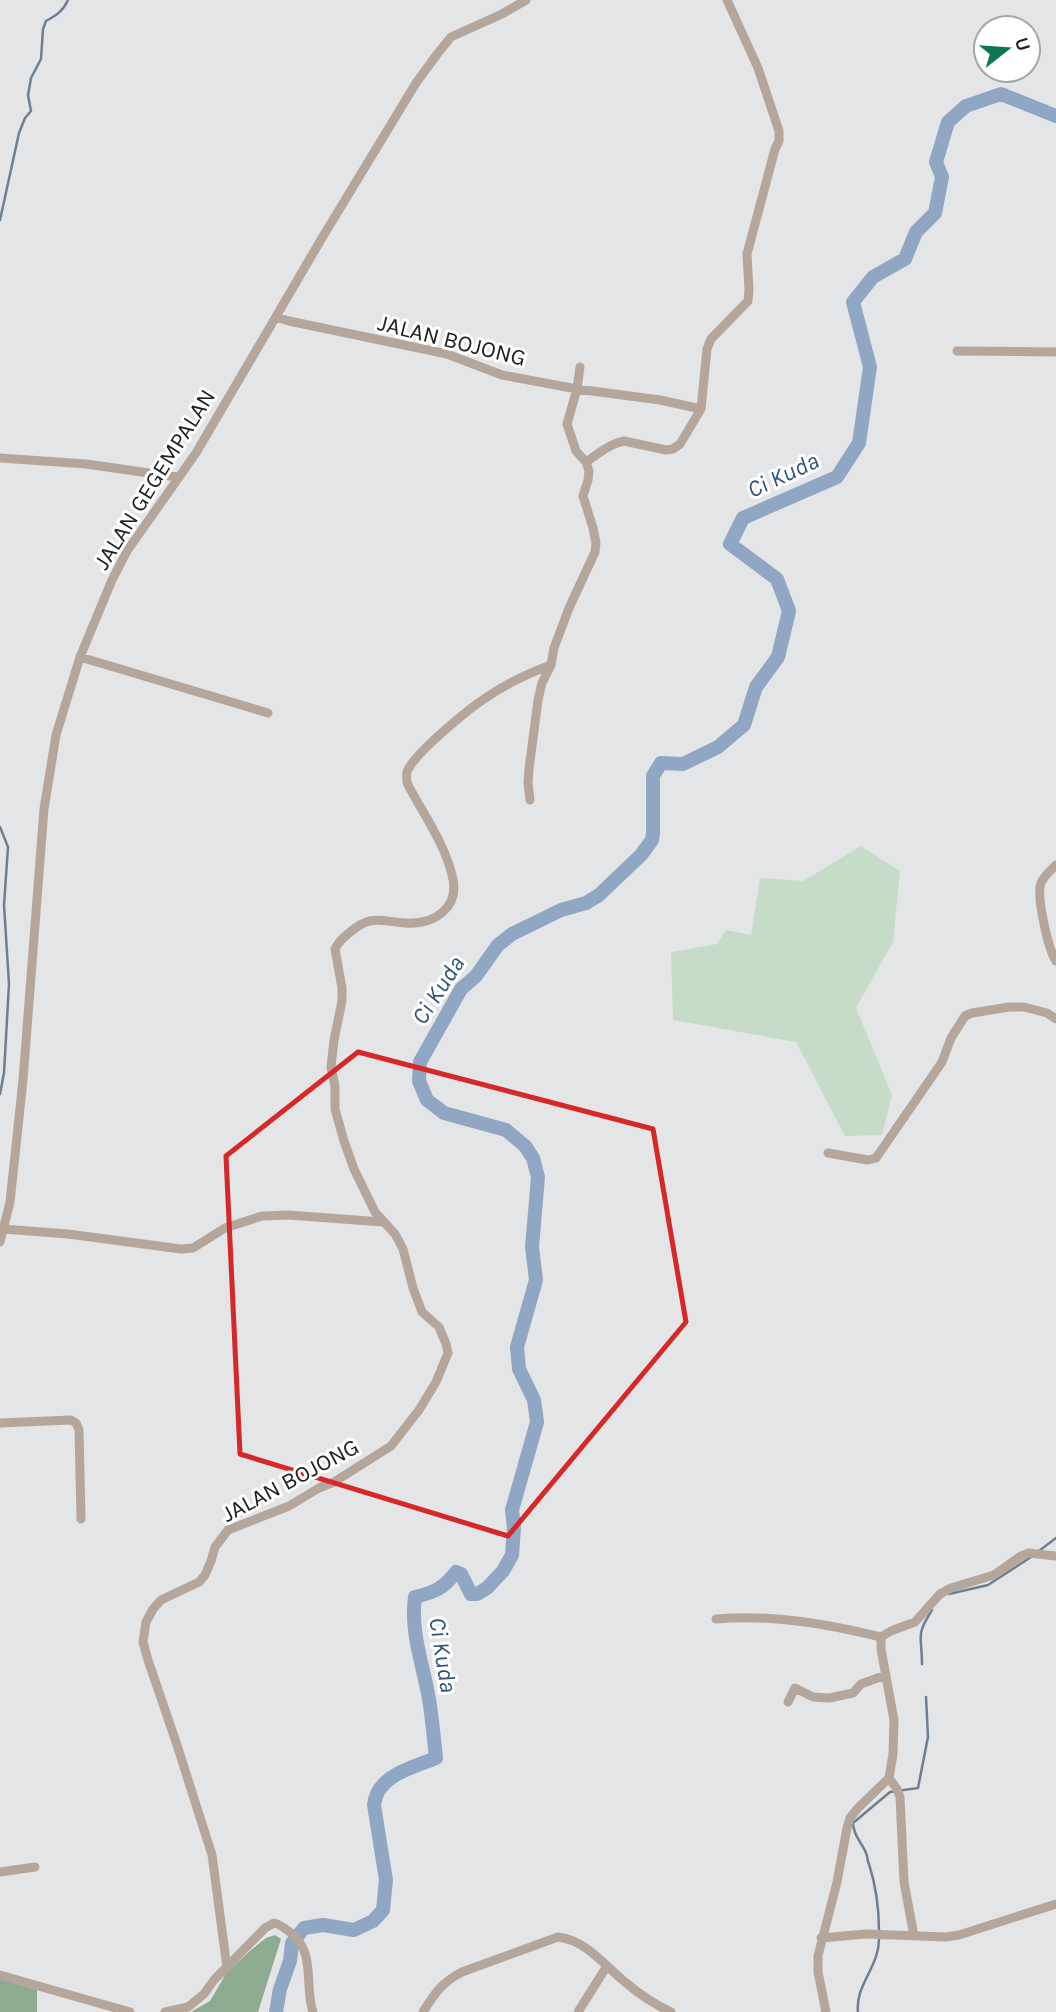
<svg xmlns="http://www.w3.org/2000/svg" width="1056" height="2012" viewBox="0 0 1056 2012" font-family="Karla,sans-serif">
	<rect width="100%" height="100%" fill="#e3e5e7"/>
	<!-- green -->
	<path fill="#c6dcc9" d="M861 846 900 871 893 942 856 1008 892 1095 882 1135 845 1136 796 1042 673 1020 671 952 717 944 726 930 751 935 760 878 803 881Z"/>
	<!-- forest -->
	<path fill="#8dab91" d="M275 1935 281 1939 258 2012H191L210 2001 227 1972 251 1950 266 1938Z
		M0 1979 37 1990V2012H0Z"/>
	<g fill="none" stroke-linecap="round" stroke-linejoin="round">
		<!-- stream -->
		<path stroke="#6e7f92" stroke-width="2.5" d="M0 220 19 133 25 118 31 111 28 95 31 78 41 59 43 29 46 21C57 15 63 11 68 0
			M0 827 8 847 4 905 9 984 4 1073 0 1094
			M1039 1551 1056 1538
			M949 1594 988 1585 1031 1557
			M922 1664C922 1635 915 1637 932 1610
			M879 1931C879 1907 876 1886 869 1864 867 1861 868 1857 866 1853 862 1843 853 1835 853 1823L890 1792 918 1788 928 1737 926 1697
			M858 2012C855 1984 880 1967 879 1937"/>
		<!-- river -->
		<path stroke="#8fa7c3" stroke-width="14" d="M276 2012 280 1989 290 1961 292 1943 304 1928 323 1925 354 1930 373 1921 383 1910 386 1880 374 1805C377 1775 412 1768 436 1758 434 1738 432 1718 429 1699 423 1665 410 1631 415 1597 435 1592 443 1589 456 1572L461 1574 471 1594H477L487 1588 503 1571 512 1555 514 1528 512 1510 537 1422 534 1400 519 1369 517 1347 536 1280 532 1247 538 1177 533 1158 525 1146 506 1130 444 1113 427 1100 419 1081 420 1062 461 989 476 976 498 945 512 934 561 910 586 903 599 895 641 855 652 840 653 834V776L661 763 683 764 718 747 744 725 756 687 778 657 789 611 777 579 730 544 743 518 837 477 859 443 870 367 853 302 873 277 905 259 916 232 935 213 942 177 936 162 948 122 966 106 1001 94 1056 116"/>
		<!-- minor -->
		<path stroke="#b5a69c" stroke-width="9" d="M276 317 289 321 447 354 502 375 577 389 660 400 701 409
			M957 351 1056 352
			M0 458 86 464 177 477
			M586 462C598 454 609 444 624 441L666 450 673 449 680 444 701 409 707 349 711 339 748 301 749 290 747 254 775 149 779 141V131L758 68 727 0
			M80 657 268 713
			M530 800 528 783 529 769 538 700 542 683 551 665 554 648 569 608 595 552 596 543 593 528 583 496 588 480 589 471 586 462 576 451 567 424 577 389 580 367
			M1056 865C1051 870 1044 876 1041 883 1036 895 1048 949 1056 961
			M828 1153 868 1160 876 1158 942 1062 951 1038 965 1016 972 1013 1009 1007H1024L1047 1013 1056 1019
			M3 1229 68 1234 181 1249 193 1248 225 1228 262 1216 288 1215 383 1222
			M0 1242 10 1202 23 1080 44 809 56 735 80 657 112 580 127 551 196 453 322 238 416 83 438 53 451 37 502 14 526 0
			M0 1423 71 1420 76 1423 79 1430 81 1519
			M716 1619C772 1614 827 1624 881 1637
			M788 1702 795 1688 813 1697 829 1698 853 1693 861 1684 886 1675
			M889 1778 897 1789 900 1797 904 1882 914 1936
			M0 1872 35 1867
			M821 1938 866 1934 946 1937 959 1935 1056 1904
			M227 1968 212 1855 177 1745 148 1660 143 1642 146 1622 153 1609 161 1600 199 1582 205 1575 211 1561 215 1547 228 1530 289 1506 319 1488 334 1482 391 1446 419 1410 436 1382 448 1353 446 1344 439 1327 422 1312 413 1288 403 1249 395 1234 375 1212 354 1169 344 1141 335 1109V1086L331 1067 334 1040 342 1001V988L335 949C338 942 343 938 349 933 371 914 379 921 405 923 435 925 461 907 452 875 444 842 422 812 407 783 407 779 406 775 407 772 413 754 470 708 487 697 506 684 529 673 551 665
			M0 1975 130 2012
			M165 2012 188 2007 204 1994 214 1980 265 1928 274 1923C282 1925 286 1929 292 1934 316 1954 304 1986 313 2012
			M423 2012C435 1993 441 1983 462 1972L558 1937C586 1940 604 1965 625 1982 639 1994 654 2004 671 2012
			M578 2012 607 1966
			M826 2012 818 1972V1956L837 1882 847 1828 850 1818 857 1809 889 1778 893 1754 894 1720 881 1649V1637L891 1631 915 1622 940 1594 951 1588 994 1575 1021 1556 1029 1553 1056 1556"/>
	</g>
	<!-- marked area -->
	<path fill="none" stroke="#d62828" stroke-width="5" stroke-linejoin="round" d="M358 1052 653 1129 686 1322 508 1536 240 1454 226 1156Z"/>
	<g text-anchor="middle" stroke-width="6" stroke-linejoin="round" paint-order="stroke">
		<!-- street labels -->
		<g font-size="23" fill="#202121" stroke="#fff">
			<text transform="translate(452 340) rotate(14)" y="8">JALAN BOJONG</text>
			<text transform="translate(154 479) rotate(-58)" y="8">JALAN GEGEMPALAN</text>
			<text transform="translate(290 1480) rotate(-28)" y="8">JALAN BOJONG</text>
		</g>
		<!-- water labels -->
		<g font-size="24" font-style="italic" fill="#31537c" stroke="#fff">
			<text transform="translate(783 475) rotate(-25)" y="8">Ci Kuda</text>
			<text transform="translate(438 990) rotate(-57)" y="8">Ci Kuda</text>
			<text transform="translate(443 1655) rotate(81)" y="8">Ci Kuda</text>
		</g>
	</g>
	<!-- north arrow -->
	<g transform="translate(1007 49) rotate(73)"><circle r="33" fill="#ffffff" stroke="#a6a6a6" stroke-width="2"/>
	<path d="M0-5L12 26L0 18L-12 26Z" fill="#0c7750"/>
	<text y="-10" font-size="19" font-weight="bold" text-anchor="middle" fill="#202121">U</text>
	</g>
</svg>
